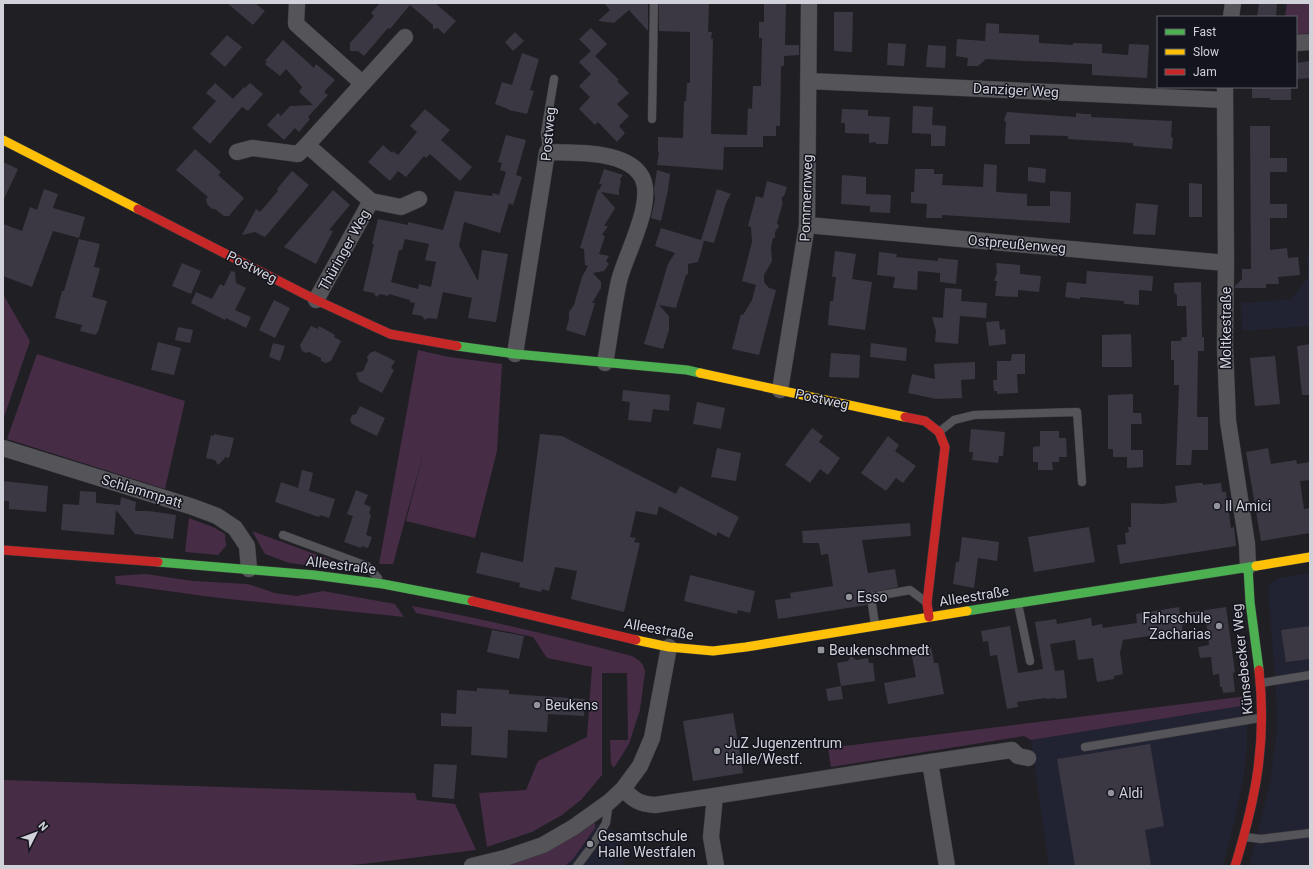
<svg xmlns="http://www.w3.org/2000/svg" width="1313" height="869" viewBox="0 0 1313 869" font-family="Roboto,sans-serif">
	<rect width="100%" height="100%" fill="#1f1f24"/>
	<!-- built -->
	<path fill="#222332" d="M1310 253V326L1242 331 1241 303 1291 299 1308 277 1307 254Z
		M1310 573V866H1249L1269 788 1277 730 1276 693 1268 587 1272 582 1279 578Z
		M1247 705V747L1244 775 1234 823 1223 866H1049L1031 740Z
		M595 823 620 833 624 866H503L540 854Z"/>
	<!-- green -->
	<path fill="#462c45" d="M1287 3H1310V33L1296 35V17H1285Z
		M3 294 30 341 3 420Z
		M418 350 449 357 502 364 497 451 475 538 406 521 424 451 393 564H379Z
		M37 354 185 401 165 489 7 439Z
		M189 518 215 528 225 534 226 546 218 555 185 552Z
		M252 531 367 573 289 563 265 554Z
		M146 574 193 581 248 584 275 593 296 596 323 591 395 604 404 617 219 598 116 584 115 576Z
		M412 606C486 619 559 637 632 656 639 660 644 663 645 672L640 710 629 744 614 768 611 764 610 740H628L627 673H602V775L581 800 562 815 532 832 487 847 479 793 526 790 538 761 587 737 592 667 547 658 533 637 416 613Z
		M1247 696V705L1031 740 1024 736 831 767 828 748Z
		M3 780 415 793 417 800 455 804 476 850 363 864 335 866H3Z
		M595 823V828L573 859 565 866H503L540 854Z"/>
	<!-- building -->
	<path fill="#3c3843" fill-rule="evenodd" d="M227 3H255L265 11 253 25Z
		M380 3H435L456 21 444 34 438 28 433 29V25L410 5 390 29 388 28 364 56 358 51H350V43L374 16 371 13Z
		M604 3H648V31L629 10 614 23 598 21 610 10Z
		M659 3H709L708 32H712L711 39H713L711 134 747 135 748 108 752 109 753 86H761L762 38H759V22H764V3H786L785 45H799V55L784 56V66H781L780 126H776V136H763V147H724L723 170 657 165 659 152H658V137L683 138 684 101H686L687 83H690V32L659 31Z
		M1259 3H1277L1276 17H1257Z
		M834 12H853L852 52 834 51Z
		M986 23 999 24V33L1039 35V43L1073 45V43L1102 44V53L1128 55 1129 44 1149 45 1147 78 1092 75V64L986 59 978 66H967L968 58 956 56 957 39 985 41Z
		M591 28 607 44 595 56 619 80 617 81 629 93 617 104 629 116 619 126 625 133 617 142 598 122 595 125 579 109 590 97 579 86 591 74 579 62 591 51 579 39Z
		M515 32 524 41 513 51 505 42Z
		M227 35 242 47 225 67 210 54Z
		M283 40 314 68 316 64 335 80 324 92 328 95 308 117 310 119 299 132 295 128 284 140 267 125 278 113 281 116 290 106 313 105 299 92 302 87 286 69 280 76 265 64 267 62 265 61Z
		M888 43 906 44 904 66 887 65Z
		M928 45 946 46 945 68 926 67Z
		M522 53 539 59 530 90 534 91 527 114 509 110 508 109 495 104 502 82 512 85Z
		M1310 61V78L1296 79V63Z
		M215 83 233 99 244 87 245 88 250 83 263 94 248 111 242 107 210 144 192 128 216 101 206 93Z
		M1252 87H1291V100H1270V98H1252Z
		M913 106 933 107 932 125 946 126 945 146H931V134L912 133Z
		M425 109 450 130 441 140 472 167 460 181 430 154 426 158 424 156 406 177 398 171 390 181 368 162 383 145 392 153 393 151 398 155 417 132 410 126Z
		M842 109 868 110V116L890 117 888 144H876V142L869 143V134L845 133V123H841Z
		M1007 112 1076 117V113L1085 114H1091V117L1172 121 1171 137 1173 138 1172 149 1133 146V143L1068 139V136L1030 135V144H1005L1006 122 1004 120Z
		M1250 126H1270V158H1287V172H1270V204H1287V218H1270V250L1287 248 1288 258 1298 257 1300 275 1278 277 1279 284H1266V288H1235V286L1242 279V269H1251Z
		M506 135 526 140 516 175 522 177 513 205 509 203 500 233 464 222 459 246 478 281 482 250 508 254 496 322 468 318 472 298 443 292 437 319 428 318 425 320 422 316 412 314 415 303 410 302V300L389 294 388 296 380 294 376 297 374 293 363 291 374 244H372L378 219 408 225V222L443 230 455 191 492 196 493 193 499 195 506 172 500 170 502 163 498 162ZM405 239 429 244 425 260 436 262 431 287 419 284 418 289 391 282 399 250H402Z
		M195 149 221 172 218 175 244 198 229 216H224L215 209H212L207 204 206 199 208 197 176 170Z
		M3 162 18 169 3 201Z
		M984 164 997 165 996 192 1027 194V206H1050V191L1071 192 1070 223 942 215V218H926L927 204 911 203V192H914L915 169H934V174H943L942 185 983 187Z
		M1028 167 1046 169 1045 183 1028 181Z
		M604 169 623 175 620 179 621 181 619 189V195L601 192 615 208 604 226H608L602 235 605 236 599 254 609 256 606 261 609 264 604 271 593 273 601 282V288L592 303H595L585 336 566 330 569 319V312L574 305 582 277 588 266 585 265 584 249 580 248 598 189 599 190 602 184H599Z
		M657 170 670 174 668 190 661 221 651 218 655 199 654 189Z
		M292 171 309 185 265 237 255 232 242 235 256 209 260 212 278 191 277 189Z
		M842 175 866 177V194L891 195 890 213 870 212V206L841 204Z
		M767 181 787 187 784 196 782 197V202H783L777 223 779 226 775 232V238H773L771 247 772 261 764 275V282L769 288 776 290 759 355 732 349 741 314 743 315 752 300 756 285 742 281 752 242 751 227 748 226 756 196 763 198Z
		M1189 183 1202 184V217H1189Z
		M44 189 58 194 53 208 85 217 79 238 53 231 32 287 3 276V224L22 231 30 207 37 210Z
		M717 189 731 194 726 203 714 243 701 240Z
		M333 190 350 205 329 230 333 231 316 264 284 247Z
		M1136 203 1158 205 1155 235 1133 234Z
		M661 228 704 241 698 262 688 264V274L686 275 676 308 659 305 669 316V330L663 349 644 344 668 264 675 253 655 246Z
		M79 239 100 244 94 267 100 268 92 297 107 301 98 332H97L96 335 80 331 82 325 55 318 62 291H64Z
		M835 251 856 254 852 279 872 282 865 330 828 325 830 301H833L836 277H832Z
		M879 252 897 254 896 257 938 261V258L958 260 956 284 940 282V273L918 271 917 290 893 288 895 277 877 275Z
		M182 263 201 271 191 294 172 286Z
		M996 263 1020 265V274L1041 276 1039 292 1018 290V297L995 296 997 281H994L997 273Z
		M231 271 235 272 236 283 246 288 235 310 251 317 246 328 226 318 225 320 191 303 196 292 212 299 220 284 224 286Z
		M1087 271 1153 276 1152 291 1139 290V305L1124 304V301L1080 297V299L1065 297 1067 282 1086 284Z
		M1201 282 1202 337H1204V351H1198L1197 417H1208V450H1192L1191 465H1176L1179 385H1174V360H1171V341H1181L1182 337H1187L1186 306H1177V295L1174 292V283Z
		M945 288 962 289 961 301 987 303 986 318 960 316 958 344 935 342 936 331 932 317 943 318Z
		M274 300 290 308 275 338 259 330Z
		M999 321 1000 330 1005 329 1006 344 989 346 986 322Z
		M311 326 318 329 319 326 335 335 334 337 341 341 331 361 326 363 321 361V358L309 352 306 353 302 351 300 345Z
		M178 327 193 330 190 343 175 340Z
		M1131 334 1132 367H1102V335Z
		M158 342 181 348 174 375 151 370Z
		M273 343 285 346 280 361 269 357Z
		M871 343 907 348 906 361 870 357Z
		M1310 344V395H1302L1297 346Z
		M375 351 395 361 391 368 394 370 382 393 359 381 356 373 363 371 368 360 367 357 370 353Z
		M831 353 860 355 859 378 829 377Z
		M1012 354H1025V374H1017L1018 393 997 394V391H994L993 380H997V361H1011Z
		M1275 356 1280 404 1255 406 1250 358Z
		M975 362V379L961 380 962 398 936 399 908 393 912 374 935 379 934 364Z
		M623 390 670 395 669 411 653 409 651 422 628 420 630 402 622 401Z
		M1133 394V413H1141L1142 424H1131V450H1143V467L1127 468V457H1113V449H1108V395Z
		M697 402 725 408 721 429 693 424Z
		M360 406 385 418 377 436 352 424 350 420 352 415 356 414Z
		M812 428 823 436 819 442 840 458 828 475 820 469 810 483 785 465Z
		M971 429 1005 432 1003 456H999L998 463 972 460 973 452H969Z
		M1040 431H1059V438H1066L1067 457H1059V462H1052L1053 470H1038V462H1033V447L1040 446Z
		M214 434 234 438 229 458 225 457 224 459 218 465 215 460 206 458 211 435 214 436Z
		M540 434 562 436 676 494 680 486 739 517 729 538 718 532 716 536 659 506 657 515 636 511 630 537 636 538 634 542 640 543 624 612 571 599 577 571 555 567 549 591 542 589 541 592 519 587 520 583 476 573 481 552 523 562Z
		M888 436 899 445 895 451 916 466 903 483 896 478 886 491 861 473Z
		M717 448 741 453 736 481 711 477Z
		M1268 448 1271 464 1296 460 1297 464 1310 462V480L1300 481 1304 509 1310 508V533L1261 541 1246 452Z
		M302 470 313 473 309 491 335 499 329 518 320 515 319 517 275 502 281 482 298 488Z
		M3 481 48 486 46 512 9 509V501H3Z
		M1198 483H1203V485L1221 483 1222 492H1226L1231 528 1234 527 1236 546 1120 564 1117 545 1126 544 1125 533 1129 532 1128 527H1131V503L1164 504 1177 502 1175 486Z
		M356 490 368 495 364 504 371 507 369 514 371 515 366 535 372 537 368 548 362 546 361 548 344 542 353 516 347 514Z
		M80 491 96 492V503L120 505 121 497 136 502 135 511H149L176 515 173 539 135 534 116 510 114 535 61 530 63 504 79 505Z
		M910 523 911 536 862 540 868 573 895 569 898 587 868 593 866 597 867 605 778 619 775 600 791 598 790 593 833 586 828 554 821 555 819 543H803L802 531Z
		M1089 527 1095 562 1034 572 1028 537Z
		M962 537 999 542 997 561 978 558 974 588 953 584 956 562H959Z
		M690 575 755 591 750 613 738 610 737 614 684 601Z
		M1179 607 1180 614 1226 607 1235 672 1233 673 1235 692 1223 693 1222 687H1220L1219 674 1213 675 1211 657 1200 658 1198 647 1209 645 1206 621 1182 625 1183 634 1169 636 1168 633 1123 640 1120 653 1123 674 1114 676V679L1097 682 1093 658 1078 660 1075 640 1050 644 1055 671 1064 670 1067 698 1056 699 1055 698 1046 699V698L1017 702 1018 707 1007 709 997 655 990 656 988 641 983 642 981 631 1010 626 1018 673 1043 669 1035 622 1056 619 1057 624 1091 618 1092 626 1102 624 1103 628 1137 623 1136 614Z
		M1310 626V659L1286 662 1281 630Z
		M492 630 524 636 519 659 487 652Z
		M931 647 934 663H938L944 694 888 704 884 683 916 677 911 651Z
		M851 656 856 660 868 658 869 663H873L875 681 841 686 837 663 848 661Z
		M841 686 843 699 828 701 826 689Z
		M477 688 509 690V694L585 699 584 716 548 714 547 732 508 730 507 758 471 755 472 727 441 726V713L456 714 457 690 477 691Z
		M733 713 743 773 693 781 683 721Z
		M1150 744 1164 826 1145 830 1151 866H1075L1057 759Z
		M434 764 457 765 454 799 432 797Z"/>
	<g fill="none" stroke-linecap="round" stroke-linejoin="round">
		<defs>
			<path id="lane" d="M652 119 654 3
				M547 152 545 133 554 79
				M939 432 954 420 974 415 1077 412 1082 482
				M283 535 367 566 378 578
				M1018 604 1030 661
				M875 625 871 597 910 590 926 602
				M1261 683 1310 675
				M1085 747 1260 718
				M1245 837 1261 839 1310 833
				M577 866 592 846 606 823 609 802"/>
			<path id="street" d="M297 3 296 24 362 83
				M1231 17 1233 3
				M1296 43 1310 42
				M808 81 1225 100
				M1225 87 1226 263 1225 347 1228 421 1247 544 1248 567
				M237 152 252 148 298 154 307 145
				M371 201 401 207 419 199
				M807 225 1226 263
				M316 300 371 201 307 145 405 37
				M515 354 547 152C574 153 623 150 640 174 658 198 625 255 619 281 613 308 610 336 605 363
				M780 390 807 225 809 3
				M3 448 193 507 217 516 235 528 247 546 249 569
				M930 762 947 866
				M623 789C634 800 639 804 655 805 774 787 892 767 1012 750L1018 756 1028 758
				M715 796 711 837 716 866
				M472 866 505 858 543 845 574 827 609 802 623 789 640 766 652 738 669 647"/>
			<path id="fast" d="M457 346 515 354 687 370 700 373
				M158 562 314 575 383 584 472 601
				M1248 567 1250 602 1259 670
				M967 611 1256 566"/>
			<path id="slow" d="M3 140 138 209
				M700 373 905 417
				M1256 566 1310 557
				M636 640 669 647 713 651 746 647 967 611"/>
			<path id="jam" d="M138 209 316 300 390 334 457 346
				M905 417 925 421 939 432 945 447 927 603 929 617
				M3 550 158 562
				M472 601 636 640
				M1235 866C1256 798 1267 742 1259 670"/>
		</defs>
		<!-- lane casing -->
		<use href="#lane" stroke="#39393e" stroke-width="9"/>
		<!-- street casing -->
		<use href="#street" stroke="#39393e" stroke-width="17"/>
		<!-- fast casing -->
		<use href="#fast" stroke="#39393e" stroke-width="10"/>
		<!-- slow casing -->
		<use href="#slow" stroke="#39393e" stroke-width="10"/>
		<!-- jam casing -->
		<use href="#jam" stroke="#39393e" stroke-width="10"/>
		<!-- lane -->
		<use href="#lane" stroke="#555559" stroke-width="8"/>
		<!-- street -->
		<use href="#street" stroke="#555559" stroke-width="16"/>
		<!-- fast -->
		<use href="#fast" stroke="#4caf50" stroke-width="9"/>
		<!-- slow -->
		<use href="#slow" stroke="#ffc107" stroke-width="9"/>
		<!-- jam -->
		<use href="#jam" stroke="#c62828" stroke-width="9"/>
	</g>
	<!-- markers -->
	<g fill="#93939a" stroke="#13141d" stroke-width="1.5">
		<circle cx="1217" cy="506" r="4"/>
		<circle cx="849" cy="597" r="4"/>
		<circle cx="1219" cy="626" r="4"/>
		<rect x="817" y="646" width="8" height="8" rx="2"/>
		<circle cx="537" cy="705" r="4"/>
		<circle cx="717" cy="751" r="4"/>
		<circle cx="1111" cy="793" r="4"/>
		<circle cx="590" cy="844" r="4"/>
	</g>
	<g text-anchor="middle" stroke-width="3" stroke-linejoin="round" paint-order="stroke">
		<!-- street labels -->
		<g font-size="14" fill="#d1d2d9" stroke="#13141d">
			<text transform="translate(1016 90) rotate(3)" y="5">Danziger Weg</text>
			<text transform="translate(548 134) rotate(-85)" y="5">Postweg</text>
			<text transform="translate(806 198) rotate(-88)" y="5">Pommernweg</text>
			<text transform="translate(1017 244) rotate(5)" y="5">Ostpreußenweg</text>
			<text transform="translate(344 250) rotate(-61)" y="5">Thüringer Weg</text>
			<text transform="translate(252 267) rotate(27)" y="5">Postweg</text>
			<text transform="translate(1226 328) rotate(-90)" y="5">Moltkestraße</text>
			<text transform="translate(822 399) rotate(12)" y="5">Postweg</text>
			<text transform="translate(142 491) rotate(17)" y="5">Schlammpatt</text>
			<text transform="translate(341 565) rotate(7)" y="5">Alleestraße</text>
			<text transform="translate(974 596) rotate(-9)" y="5">Alleestraße</text>
			<text transform="translate(659 629) rotate(10)" y="5">Alleestraße</text>
			<text transform="translate(1242 659) rotate(-96)" y="5">Künsebecker Weg</text>
		</g>
		<!-- poi labels -->
		<g font-size="14" fill="#d1d2d9" stroke="#13141d" text-anchor="start">
			<text x="1225" y="511">Il Amici</text>
			<text x="857" y="602">Esso</text>
			<text x="1211" y="623" text-anchor="end">Fahrschule<tspan x="1211" dy="16">Zacharias</tspan></text>
			<text x="829" y="655">Beukenschmedt</text>
			<text x="545" y="710">Beukens</text>
			<text x="725" y="748">JuZ Jugenzentrum<tspan x="725" dy="16">Halle/Westf.</tspan></text>
			<text x="1119" y="798">Aldi</text>
			<text x="598" y="841">Gesamtschule<tspan x="598" dy="16">Halle Westfalen</tspan></text>
		</g>
	</g>
	<!-- border -->
	<rect width="1313" height="869" fill="none" stroke="#d1d2d9" stroke-width="8"/>
	<!-- legend -->
	<rect x="1157" y="16" width="140" height="72" fill="#13141d" stroke="#5f6068"/>
	<rect x="1165" y="29" width="20" height="6" fill="#4caf50" stroke="#5f6068"/>
	<text x="1193" y="36" font-size="12" fill="#d1d2d9">Fast</text>
	<rect x="1165" y="49" width="20" height="6" fill="#ffc107" stroke="#5f6068"/>
	<text x="1193" y="56" font-size="12" fill="#d1d2d9">Slow</text>
	<rect x="1165" y="69" width="20" height="6" fill="#c62828" stroke="#5f6068"/>
	<text x="1193" y="76" font-size="12" fill="#d1d2d9">Jam</text>
	<!-- north arrow -->
	<g transform="translate(36 833) rotate(48)" stroke="#13141d" stroke-width="3" paint-order="stroke">
	<path d="M0-3L7 15L0 10L-7 15Z" fill="#d1d2d9"/>
	<text y="-6" font-size="11" font-weight="bold" text-anchor="middle" fill="#d1d2d9">N</text>
	</g>
</svg>
